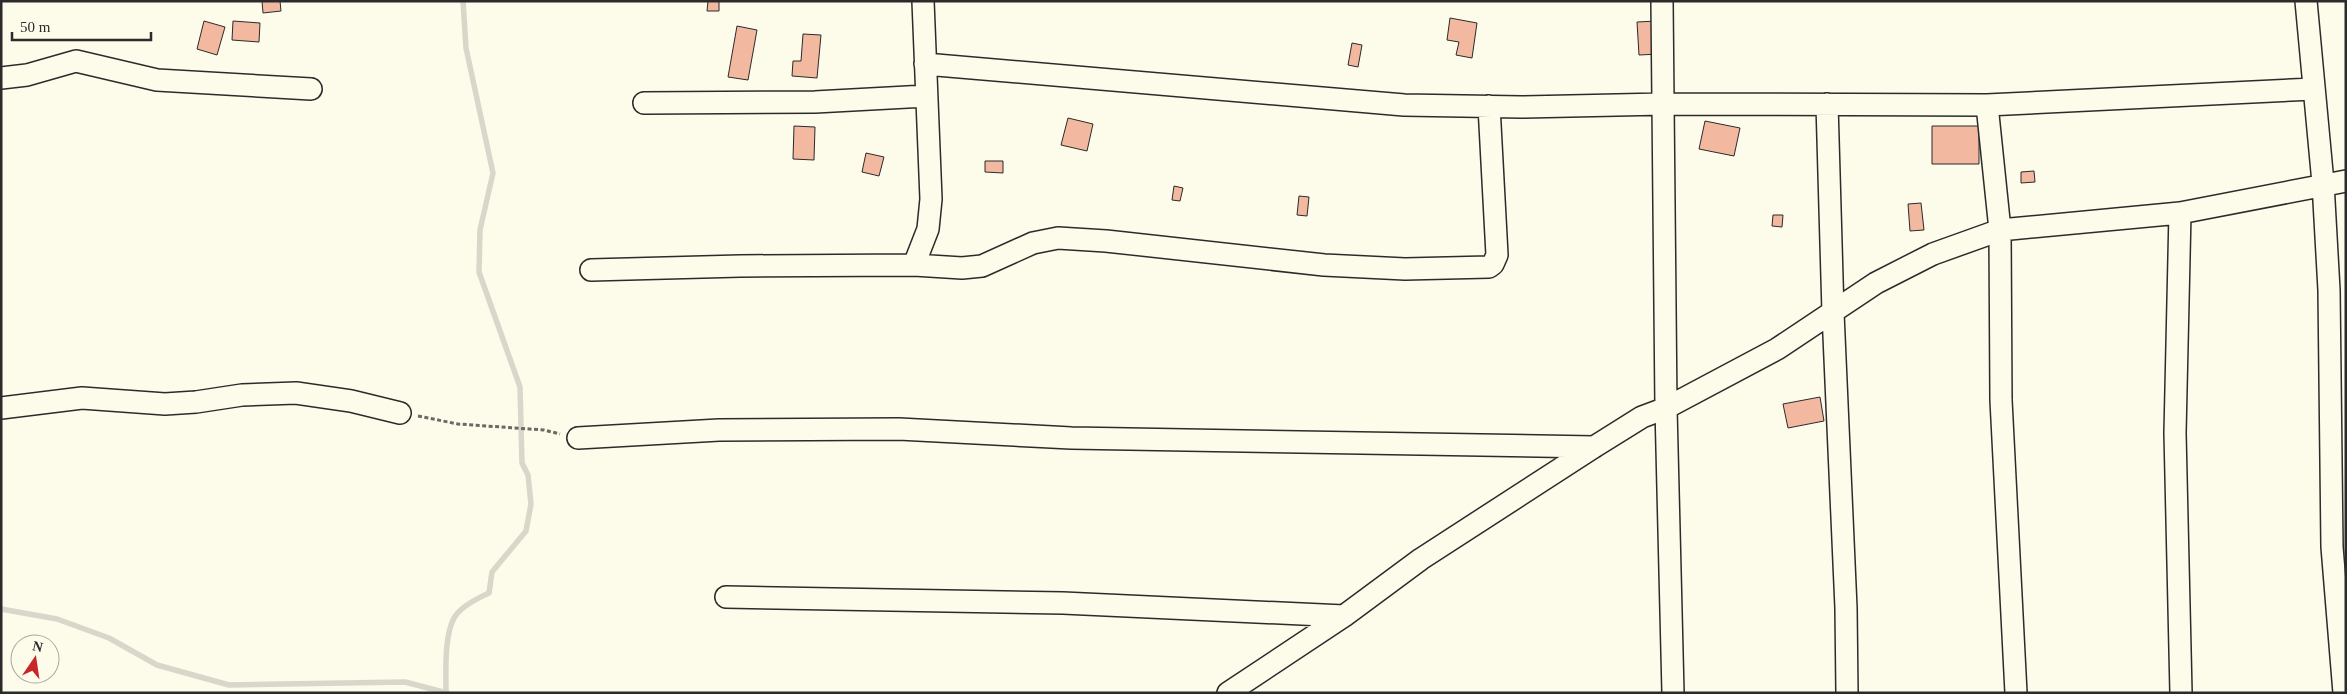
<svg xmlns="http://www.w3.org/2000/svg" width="2347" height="694" viewBox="0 0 2347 694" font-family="Georgia,serif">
	<rect width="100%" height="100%" fill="#fdfbea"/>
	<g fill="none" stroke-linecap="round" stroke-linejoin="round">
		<!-- stream -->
		<path stroke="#d8d7c9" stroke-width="5.5" d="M1 609 57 619 109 638 157 665 229 685 405 682 447 693
			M446 692C446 671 444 637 454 618 460 607 478 598 489 593L492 572 526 531 531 504 528 475 522 463 520 387 479 272 480 230 493 173 466 48 463 1"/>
	</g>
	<!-- building -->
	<path fill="#f2b8a0" stroke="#2b2b2b" d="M262 1H280L281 11 263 13Z
		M708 1H719V11H707Z
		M1450 18 1477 23 1472 58 1456 55 1459 42 1447 40Z
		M204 21 225 27 217 55 197 49Z
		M233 21 260 23 259 42 232 40Z
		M1657 21 1659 54 1639 55 1637 22Z
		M737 26 757 30 748 80 728 77Z
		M803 34 821 35 817 78 792 76 793 61H801Z
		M1352 43 1362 45 1358 67 1348 65Z
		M1068 118 1093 124 1087 151 1061 145Z
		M1705 121 1740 128 1734 156 1699 149Z
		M794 126 815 127 814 160 793 159Z
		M1932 126H1979V164H1932Z
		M866 153 884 157 879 176 862 172Z
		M985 161H1003V173L985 172Z
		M2034 171 2035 182 2021 183V172Z
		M1174 186 1183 188 1180 201 1172 200Z
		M1299 196 1309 197 1307 216 1297 215Z
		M1921 203 1924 230 1910 231 1908 204Z
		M1773 215H1783L1782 227 1772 226Z
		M1820 397 1824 421 1788 428 1783 404Z"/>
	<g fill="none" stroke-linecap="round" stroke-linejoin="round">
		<defs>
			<path id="minor" d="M1662 1 1666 408 1673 693
				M2306 1 2323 183 2329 290 2332 547 2344 693
				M925 64 1404 105 1521 107 1663 104 1987 105 2313 89
				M1 78 27 75 76 61 157 80 311 89
				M644 103 815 102 926 96
				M1827 104 1833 313 1846 608 1847 693
				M1987 105 2000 230 2001 400 2016 693
				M2180 213 2175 433 2181 693
				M914 265 928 229 931 199 923 1
				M591 270 740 266 914 265 962 268 982 266 1033 243 1058 238 1106 241 1324 265 1405 269 1489 267 1493 264 1497 255 1489 106
				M1 408 82 398 165 404 196 402 242 395 296 393 351 401 400 413
				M578 438 719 430 899 429 1071 438 1594 447
				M726 597 1063 603 1344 616
				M1228 693 1344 616 1421 559 1594 447 1642 417 1666 408 1777 349 1876 283 1933 254 2000 230 2180 213 2346 181"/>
		</defs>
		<!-- minor casing -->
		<use href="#minor" stroke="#2b2b2b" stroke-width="24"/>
		<!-- path -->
		<path stroke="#6a6964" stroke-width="3" stroke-dasharray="4 2.5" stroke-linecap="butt" d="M418 416 458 424 544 430 560 434"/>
		<!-- minor -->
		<use href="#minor" stroke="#fdfbea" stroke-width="21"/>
	</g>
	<!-- border -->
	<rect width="2347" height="694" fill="none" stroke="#2b2b2b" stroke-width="5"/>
	<!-- north arrow -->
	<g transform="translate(35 659) rotate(13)"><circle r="24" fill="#fdfbea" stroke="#a9a89e"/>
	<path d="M0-4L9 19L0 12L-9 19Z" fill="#c62828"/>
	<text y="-8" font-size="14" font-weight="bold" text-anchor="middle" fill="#2b2b2b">N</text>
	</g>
	<!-- scale -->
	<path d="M12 32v8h139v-8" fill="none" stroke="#2b2b2b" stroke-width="2.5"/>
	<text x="20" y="32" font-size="15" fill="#2b2b2b" stroke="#fdfbea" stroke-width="4" paint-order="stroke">50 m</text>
</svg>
